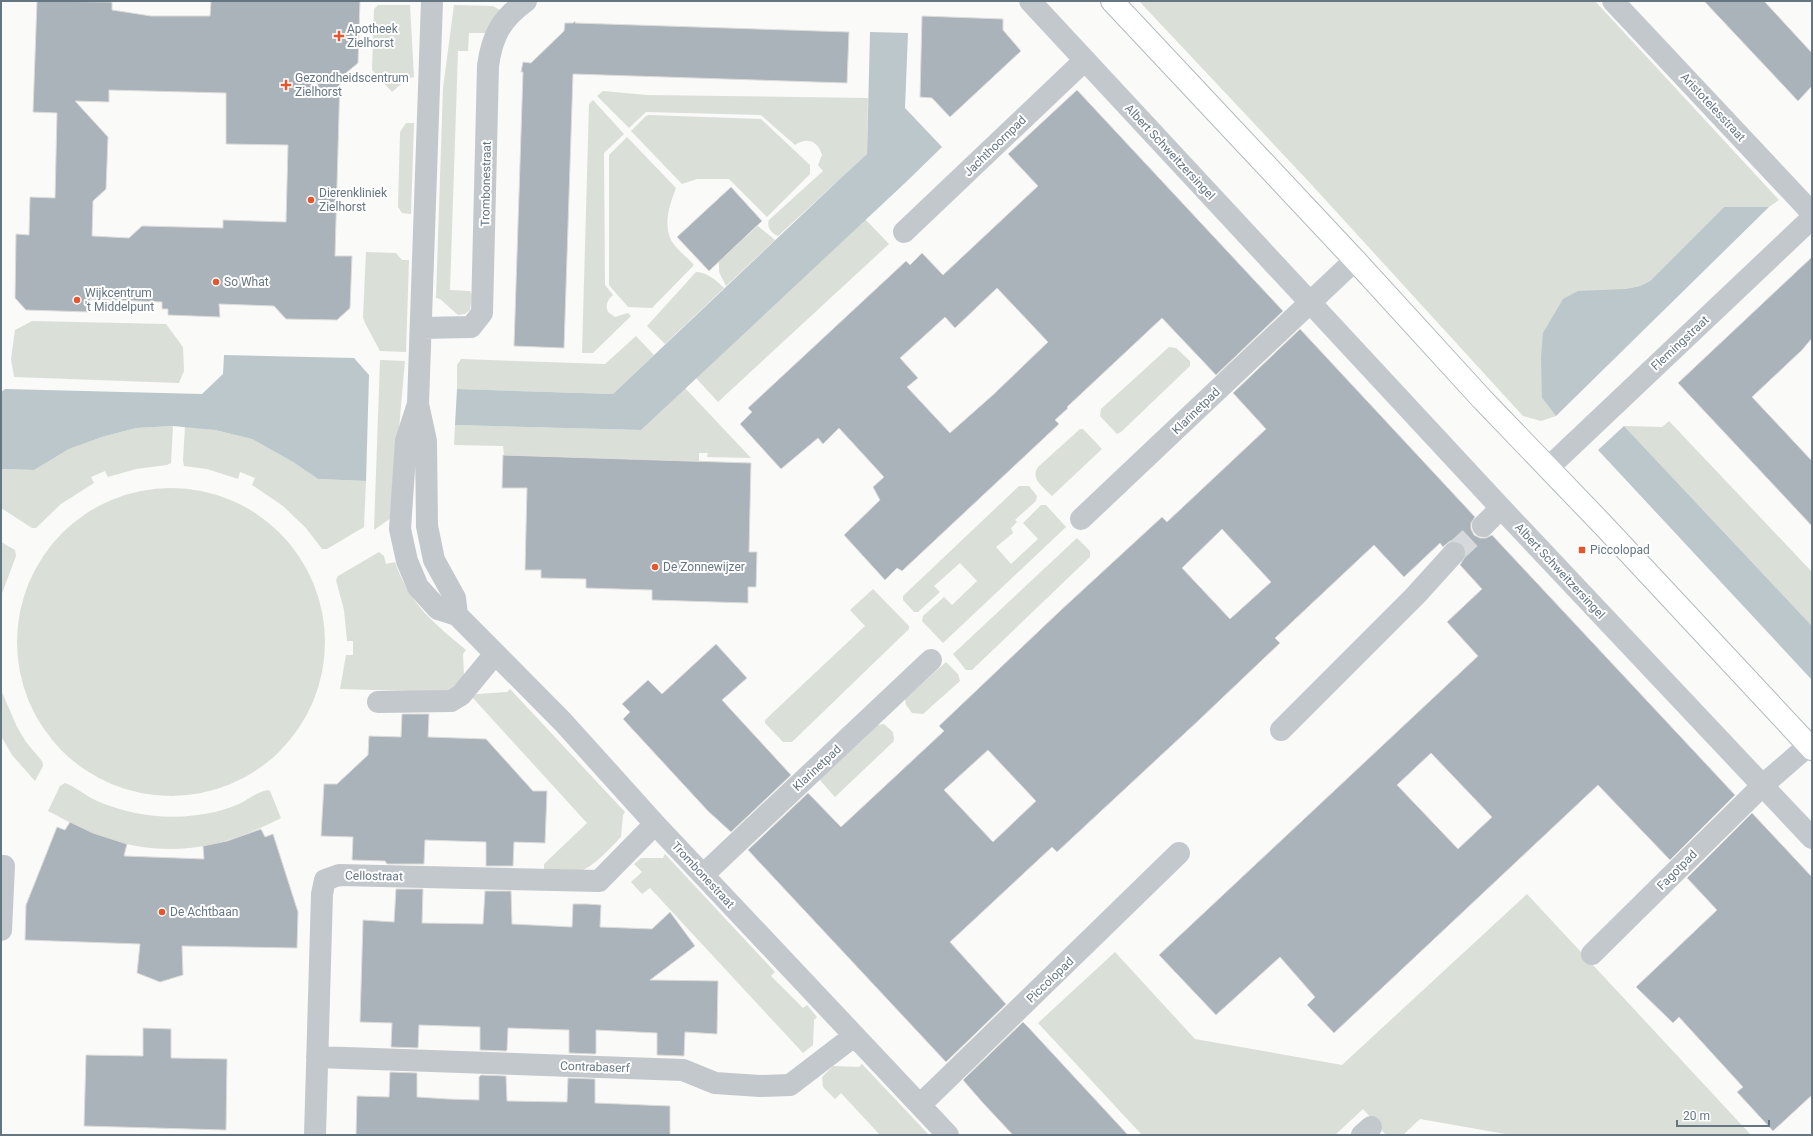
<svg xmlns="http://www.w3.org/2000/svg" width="1813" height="1136" viewBox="0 0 1813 1136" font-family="Roboto,sans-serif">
	<rect width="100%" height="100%" fill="#fafaf8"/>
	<!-- green -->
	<path fill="#dadfd7" d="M1139 1H1595L1779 200 1769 207H1724L1650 281 1640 286 1625 289 1542 398 1556 416 1541 421 1523 416 1310 183Z
		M378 5H410L414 77 407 79 392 92 372 70 374 9Z
		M454 5 493 6 500 10 486 33H469L468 51H458L450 290 470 291 472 295 470 310 465 314 458 315 440 299 436 298 443 88Z
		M603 91 647 95 868 98 867 154 778 236C772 234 766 227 769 220L823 171 818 165 822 155C818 140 806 137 795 145L761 115 646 112 629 128 597 96Z
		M593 100 624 134 604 153 605 285 613 295C607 300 605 305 608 312L615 317 628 313 631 316 593 353H582L589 104Z
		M649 115 761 119 810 165V174L767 217 729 179H697L682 184 631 131 646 116Z
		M406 123H414L411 214 402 213 398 207 400 132Z
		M627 137 676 188C670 204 663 223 671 240 676 249 687 257 694 265L652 308 628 307 609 285V155Z
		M865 219 889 244 718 402 696 378Z
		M758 226 775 240 726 286 719 272V261Z
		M366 252 396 253 402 260H409L406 352 380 351 365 323 363 317Z
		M696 272C707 272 717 281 724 288L665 344 647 326Z
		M32 321 166 324 183 347 184 371 179 383 14 377 11 359 15 330Z
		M636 336 654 355 613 394 457 389V365L461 359 605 364Z
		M1169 347 1176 348 1190 361V366L1121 432 1117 434 1100 416 1101 409Z
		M380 360 405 361 391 518 374 530Z
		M685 388 751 458 707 457 708 453H699V461L504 455 503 446 454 445 455 425 641 430Z
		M1669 421 1812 572V626L1624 426 1662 427Z
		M173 426 171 463 167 465 136 469 108 477 105 471 91 477 94 483 61 504 36 528H32L1 508V469L34 470 69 449 102 437 136 428Z
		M185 426 215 430 252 439 293 462 318 479 366 481 364 527 327 549H322L306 528 283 506 252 485 255 478 240 472 238 479 207 469 184 466 183 461Z
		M1080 429H1083L1102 449 1052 496C1043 487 1030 479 1038 467Z
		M1019 486H1029L1037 496 1036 501 1015 520 1017 522 1011 528 1013 533 996 547 1011 564 1038 539 1023 523 1041 505H1046L1066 527 943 643 922 621 923 616 944 597 952 605 977 581 960 563 934 586 940 592 918 612H914L903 600V596Z
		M17 642a154 154 0 1 1 308 0a154 154 0 1 1-308 0Z
		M1077 538 1090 551V557L972 670H966L953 654Z
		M1 542 15 550 16 556 1 596Z
		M379 552 384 556 386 564 395 562C410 605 433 622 466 650L463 654 464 676 453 687 444 692 340 689 346 655H353V641H347L344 610 336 580 338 576Z
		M873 589 909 626V629L792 742H783L765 723V720L865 626 850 610Z
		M946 662 958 674 960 681 923 714 912 713 906 705 905 699Z
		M510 689 625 812 623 815 621 837C611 847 592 869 579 871 568 873 555 870 544 869V864L587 823 472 697 477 694 507 692Z
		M1 690 17 727 26 742 42 761 43 766 35 781 12 755 1 736Z
		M884 724 893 732 894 739 893 742 835 797 819 779 877 725Z
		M65 783C76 787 86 796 97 801 135 817 174 821 215 812 223 810 233 807 241 803 249 799 259 791 268 790L270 791 281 818C218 850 165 860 97 835 80 829 64 819 48 811L60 786Z
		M665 854 775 972 771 976 803 1008 807 1005 817 1017 814 1020 813 1045 803 1053 650 888 642 894 631 882 642 872 634 864 641 858H663Z
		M1527 894 1751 1135H1511L1420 1119 1403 1135H1386L1363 1109 1335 1135H1142L1038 1023 1115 952 1195 1039 1342 1065Z
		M862 1064 929 1135H880L841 1093 835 1099 823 1087 822 1077 833 1066 859 1067Z"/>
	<!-- water -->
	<path fill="#bbc7cb" d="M870 32 908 33 905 108 942 147 905 183 641 430 455 425 457 389 613 394 842 177 867 154Z
		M1724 207H1769L1556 416 1542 398 1541 357 1543 333 1563 299 1578 291 1625 289 1640 286 1650 281Z
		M224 355 354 358 369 375 366 481 318 479 293 462 252 439 215 430 173 426 136 428 102 437 69 449 34 470 1 469V392L5 389 202 394 223 374Z
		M1624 426 1812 626V680L1598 450Z"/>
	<!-- building -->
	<path fill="#aab3b9" stroke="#dcdcda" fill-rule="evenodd" d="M37 1 112 2V10L151 16H210L211 1H360L358 63 340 78 335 256H352L350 308 337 320 286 319 274 306 219 304 220 317 168 315V309H162V302L90 299V312L26 310 15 298 16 234 29 235 30 197 55 198 57 113 33 112ZM109 90 226 93V144L288 145 286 222 223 220V228L142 226 129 238 92 236 93 201 106 189 108 137 75 101 109 102Z
		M1704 1H1764L1812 53V86L1798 101Z
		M922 16 1003 19V30L1021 51 950 117 932 98 920 97Z
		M575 21V23L849 32 847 83 573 74 564 348 514 346 523 72H521L523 62 531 63 564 31 565 23H573Z
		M1077 90 1283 311 1216 375 1162 318 1067 407 1068 408 1055 420 1059 424 902 571 897 568 885 580 844 535 880 500 873 487 884 477 839 428 823 444 818 438 781 469 740 424 752 412 748 408 906 261 910 265 922 253 943 275 1038 186 1008 154ZM997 288 1048 342 994 394 950 433 907 387 918 378 900 358 945 317 955 328Z
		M731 187 762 221 709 271 677 237Z
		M1812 257V338L1802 350 1752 397 1812 461V526L1678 383Z
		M1300 329 1475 517 1471 523V529L1474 535 1480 538H1486L1492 535 1735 795 1670 860 1598 785 1334 1033 1307 1005 1315 997 1280 957 1216 1015 1159 955 1478 656 1447 622 1482 589 1460 565 1466 555V550L1463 544 1456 541H1450L1443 547 1440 543 1404 577 1374 545 1275 638 1280 643 1199 720 1057 852 1052 847 950 942 1006 1004 946 1062 748 850 808 793 841 827 944 731 939 726 1060 611 1162 517 1167 522 1266 429 1233 393ZM1222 529 1271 582 1230 619 1182 568ZM988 750 1036 801 993 842 944 790ZM1431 753 1492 817 1458 849 1397 785Z
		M503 455 751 463 749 552H757L756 587H748V603L652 600V590L586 588V579L541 578V570H525L527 488H502Z
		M716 644 747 678 722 700 791 775 731 832 708 811 623 719 630 712 622 704 648 680 662 694Z
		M402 714H429L428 737 486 739 533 791H547L545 843 514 842 513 866H486V842L425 840 424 864H387L385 861 352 860 353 837 321 836 324 784H337L368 755 369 736 401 737Z
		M1752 813 1812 877V1095L1773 1131 1737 1092 1743 1087 1679 1017 1673 1023 1636 987 1717 910 1687 878Z
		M70 822 93 833 127 844 124 856 204 859 203 846 227 841 261 829 265 837 273 834 298 912 297 948 182 946 183 975 160 982 137 973 140 944 25 940 26 905 57 827 65 830Z
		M396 889H423L422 923 483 924 485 891H511L512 924 572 927 573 904H587L601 905 600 927 652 929 670 912 695 946 650 980 718 981 717 1034 685 1032 684 1056 657 1055V1033L596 1030V1053L595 1054 569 1053V1030L508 1028 507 1050 506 1051 480 1050V1027L419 1025 418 1048 391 1047 392 1023 360 1022 363 920 394 922Z
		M1023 1022 1028 1027 1128 1135H1013L983 1103 963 1080Z
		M143 1028 171 1029V1058L227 1059 226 1130 84 1126 86 1055 143 1056Z
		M390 1072 417 1073V1097L448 1099 479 1100V1077L481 1075 506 1076 507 1101 567 1102 568 1078 595 1079V1103L670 1106V1135H356L357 1096 389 1097Z"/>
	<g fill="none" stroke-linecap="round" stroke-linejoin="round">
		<!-- street-tunnel -->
		<path stroke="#d5d9db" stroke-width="22" stroke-dasharray="22 11" stroke-linecap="butt" d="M1454 553 1483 526"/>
		<defs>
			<path id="secondary" d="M1112 1 1355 260 1482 399 1605 527 1812 749"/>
		</defs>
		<!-- secondary casing -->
		<use href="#secondary" stroke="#b3babf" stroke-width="24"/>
		<!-- street -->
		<path stroke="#c3c8cc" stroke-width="22" d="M432 1 418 404 426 441 427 526 434 560 455 598 457 615
			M1030 1 1501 508 1812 838
			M1613 1 1812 213
			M904 232 1085 60
			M421 328 471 327 482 313 488 66C492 36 501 19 526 1
			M418 404 406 441 400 529 407 561 418 587 438 609 457 615 563 722 655 824 948 1135
			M1548 468 1812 218
			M1081 519 1355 260
			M1483 526 1501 508
			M378 702 451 701 461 695 494 655
			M1281 730 1415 596 1454 553
			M1 866H4L1 930
			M703 875 931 660
			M1592 954 1763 785 1809 745
			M317 1057 683 1070 715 1083 760 1086 790 1085 854 1036
			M920 1105 1179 853
			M315 1135 322 894 325 880 339 875 599 881 655 824
			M1362 1135 1371 1127"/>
		<!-- secondary -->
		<use href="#secondary" stroke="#fff" stroke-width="22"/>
	</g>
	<!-- markers -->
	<g fill="#e4572e" stroke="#fff" stroke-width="1.5">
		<path d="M337 30h4v4h4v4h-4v4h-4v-4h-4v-4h4z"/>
		<path d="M284 79h4v4h4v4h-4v4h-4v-4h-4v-4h4z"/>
		<circle cx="311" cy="200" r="4"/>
		<circle cx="216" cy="282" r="4"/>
		<circle cx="77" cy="300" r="4"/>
		<rect x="1578" y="546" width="8" height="8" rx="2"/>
		<circle cx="655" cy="567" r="4"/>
		<circle cx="162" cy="912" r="4"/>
	</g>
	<g text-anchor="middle" stroke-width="4" stroke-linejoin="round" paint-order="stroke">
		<!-- poi labels -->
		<g font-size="12" fill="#657683" stroke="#fff" text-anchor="start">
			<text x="347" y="33">Apotheek<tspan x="347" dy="14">Zielhorst</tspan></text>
			<text x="295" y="82">Gezondheidscentrum<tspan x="295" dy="14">Zielhorst</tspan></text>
			<text x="319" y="197">Dierenkliniek<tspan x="319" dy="14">Zielhorst</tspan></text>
			<text x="224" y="286">So What</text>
			<text x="85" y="297">Wijkcentrum<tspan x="85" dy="14">'t Middelpunt</tspan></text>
			<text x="1590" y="554">Piccolopad</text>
			<text x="663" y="571">De Zonnewijzer</text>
			<text x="170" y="916">De Achtbaan</text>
		</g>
		<!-- street labels -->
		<g font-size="12" fill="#657683" stroke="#fff">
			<text transform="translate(1713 107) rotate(47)" y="4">Aristotelesstraat</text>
			<text transform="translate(995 146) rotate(-44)" y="4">Jachthoornpad</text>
			<text transform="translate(1170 152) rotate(47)" y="4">Albert Schweitzersingel</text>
			<text transform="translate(486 184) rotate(-89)" y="4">Trombonestraat</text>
			<text transform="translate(1680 343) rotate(-43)" y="4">Flemingstraat</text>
			<text transform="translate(1196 411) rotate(-44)" y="4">Klarinetpad</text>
			<text transform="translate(1560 571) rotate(47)" y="4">Albert Schweitzersingel</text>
			<text transform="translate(817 768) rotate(-43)" y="4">Klarinetpad</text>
			<text transform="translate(1677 870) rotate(-45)" y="4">Fagotpad</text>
			<text transform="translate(703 875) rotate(47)" y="4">Trombonestraat</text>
			<text transform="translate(374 876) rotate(1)" y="4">Cellostraat</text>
			<text transform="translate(1050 980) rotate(-44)" y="4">Piccolopad</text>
			<text transform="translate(595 1067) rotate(2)" y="4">Contrabaserf</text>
		</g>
	</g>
	<!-- border -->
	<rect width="1813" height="1136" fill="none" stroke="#657683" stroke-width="4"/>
	<!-- scale -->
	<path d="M1677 1120v6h92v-6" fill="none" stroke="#657683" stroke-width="2"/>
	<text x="1683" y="1120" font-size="12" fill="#657683" stroke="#ffffff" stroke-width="3" paint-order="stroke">20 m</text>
</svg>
